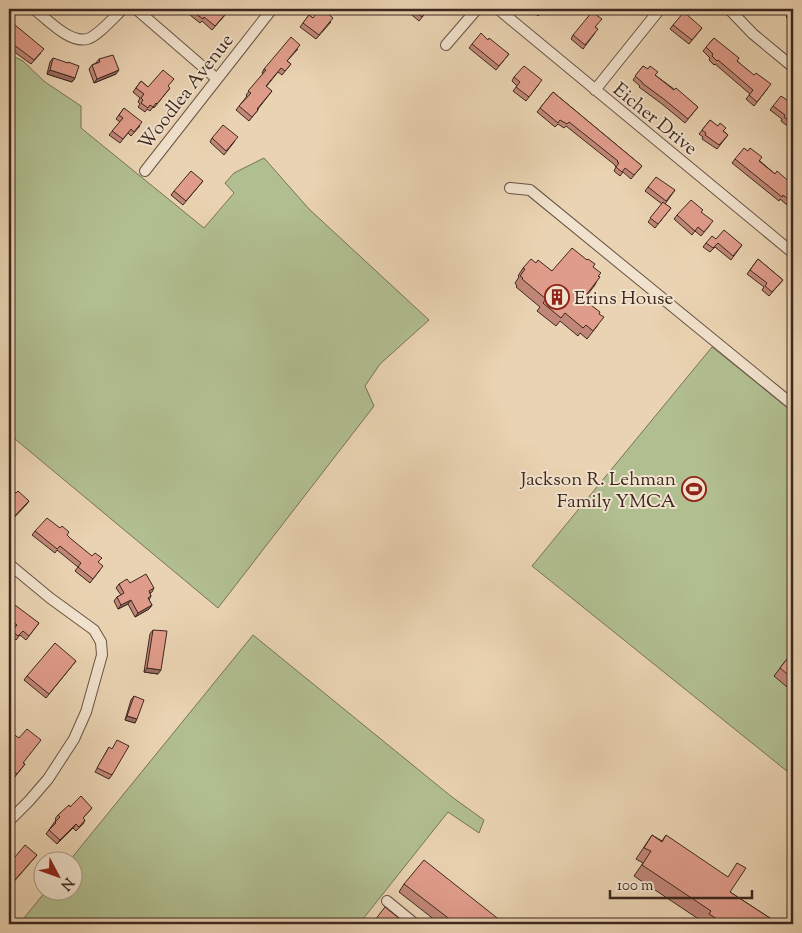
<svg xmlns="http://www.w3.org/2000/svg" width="802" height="933" viewBox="0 0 802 933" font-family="'Sorts Mill Goudy',serif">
	<rect width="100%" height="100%" fill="#ead3b2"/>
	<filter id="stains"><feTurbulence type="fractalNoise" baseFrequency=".004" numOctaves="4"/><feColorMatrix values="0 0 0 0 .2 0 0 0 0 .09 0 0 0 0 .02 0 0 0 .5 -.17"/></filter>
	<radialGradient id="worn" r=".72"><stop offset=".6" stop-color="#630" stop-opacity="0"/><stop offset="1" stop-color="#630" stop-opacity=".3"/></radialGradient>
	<!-- green -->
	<path fill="#b1be90" stroke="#767358" d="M9 54 23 61 45 82 81 106V128L204 228 234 193 225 183 234 173 264 158 309 209 429 320 380 364 365 386 374 406 218 608 9 434Z
		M712 347 793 412V776L532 566Z
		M253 635 452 797 484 820 479 833 448 812 359 924H19L46 891 72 890V860H70Z"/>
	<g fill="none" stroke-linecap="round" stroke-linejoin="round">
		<defs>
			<path id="street" d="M34 9C48 20 69 43 87 39 97 37 115 16 123 9
				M136 9 217 79
				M498 9 793 253
				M729 9 753 34 793 67
				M446 45 477 9
				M595 90 660 9
				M145 171 272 9
				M510 188 530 190 793 405
				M9 564 50 598 94 630 101 642 102 655 86 712 74 739 48 779 29 801 9 821
				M387 901 415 924"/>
		</defs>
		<!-- street casing -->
		<use href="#street" stroke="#685344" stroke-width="12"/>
		<!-- street -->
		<use href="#street" stroke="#f1e2cd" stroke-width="10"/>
	</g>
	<!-- wall -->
	<path fill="#c08677" stroke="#3c281f" d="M194 9 226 14 212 30 202 21 200 23 190 15Z
		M409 9H431L429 11 428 10 419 21 407 11Z
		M530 9H544L538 16Z
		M605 9H617L612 14Z
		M793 9V23L786 17Z
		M309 15 313 18 331 22 316 39 300 27Z
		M9 20 41 53 31 64 9 48Z
		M673 25 702 28 689 44 670 29Z
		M596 27 595 33 583 49 571 39 573 35Z
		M714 38 737 61 768 88 754 106 746 99 750 94 715 64 714 65 709 60 710 58 703 51Z
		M488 40 509 54 496 70 469 48 472 44Z
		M298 49 287 61 291 64 282 75 278 72 266 87 272 91 258 109V110L249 121 236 110 247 96 246 95 263 74 262 73 264 69Z
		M53 58 75 78 72 82 47 74 50 62Z
		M99 59 116 74 94 83 89 69 92 65 96 63Z
		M643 66 698 107 685 123 662 104 639 87 640 86 633 80Z
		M514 77 539 84 526 101 513 91 517 86 512 81Z
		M141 81 148 87H168L170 88 154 108 153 107 150 111 147 109 145 112 138 107 140 104 138 102 140 98 133 92Z
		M553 92 642 166 631 179 623 172 620 176 614 171 616 167 615 166V165L566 126 564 128 558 124 555 127 537 112Z
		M790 102 793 103V128L788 124 786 125 781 121 782 119 770 110 773 106Z
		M124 108 140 126 131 136 128 133 120 143 109 135 120 122 116 119Z
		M710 120 728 135 717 149 702 139 703 137 699 134Z
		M212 138 235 141 224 155 210 142Z
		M735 159 760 161 775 174 793 185V210L780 199 779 201 732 163Z
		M203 181 183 205 171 195 174 191Z
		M648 187 675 190 665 204 671 208 655 228 648 222 662 204 645 191Z
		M701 212 710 225 701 236 695 231 692 235 674 219 677 215Z
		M716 239 742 245 731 260 715 247 710 252 703 247 706 243Z
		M758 259 783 280 769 296 762 290 764 287 747 274Z
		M536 263 552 271 593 267 599 276 595 285 584 299 599 314 598 325 587 339 580 333 578 336 560 321 556 326 537 311 540 307 516 287 517 286 515 283 519 277 518 276 523 268Z
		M35 531 67 535 100 570 90 583 75 571 78 567 57 550 55 553 32 535Z
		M130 583 154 588 152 592 150 593 151 596 149 600 152 605 149 609 135 617 128 604 118 609 114 601 117 597 121 595 116 588 119 584Z
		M9 605 39 623 26 640 20 635 16 640 9 635 14 629 9 625Z
		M153 630 158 674 144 672 150 634Z
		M793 651V692L774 676Z
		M76 661 46 698 24 680 27 676Z
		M134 696 135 723 125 720 131 700Z
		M9 739 23 763 25 764 14 778 9 774Z
		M109 747 112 775 109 779 95 772Z
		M70 807 92 808 83 818 85 820 83 824 76 831 73 828 57 844 46 834 56 820 55 819 58 815Z
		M652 835 662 841 666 835 730 892 779 924H701L703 922 634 876 643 863 636 859Z
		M37 855 11 885 9 882V864Z
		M404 884 498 924H440L399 892Z"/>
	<!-- shaded-wall -->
	<path fill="#9c6d61" stroke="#3c281f" d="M50 70 75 78 72 82 47 74Z
		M119 70 116 74 94 83 97 79Z
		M29 501 26 505 9 523 10 521Z
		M131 600 128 604 118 609 121 605Z
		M152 605 149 609 135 617 138 613Z
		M147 668 161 670 158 674 144 672Z
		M127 716 137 719 135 723 125 720Z
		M76 824 73 828 57 844 60 840Z"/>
	<!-- building -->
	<path fill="#df9c8a" stroke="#3c281f" d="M194 9H227L229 10 215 26 204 17 203 19 192 11Z
		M319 9H322L333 18 319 35 303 23 309 15 313 18Z
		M412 9H429L422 17Z
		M538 9H544L541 12Z
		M793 9V17L789 13Z
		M592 12 602 19 595 27 598 29 585 45 573 35Z
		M684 12 702 28 692 40 673 25Z
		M9 20 44 49 34 60 9 41Z
		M481 33 488 40 489 38 509 54 499 66 472 44Z
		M291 37 300 45 287 61 291 64 285 71 281 68 266 86 272 91 257 109 258 110 252 117 239 106 251 93 248 91 266 70 264 69Z
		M714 38 739 58 737 61 754 75 756 73 771 84 757 102 749 95 753 90 718 60 717 61 712 56 713 54 706 47Z
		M113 55 119 70 97 79 92 65 100 62 99 59Z
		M53 58 68 63V62L79 66 75 78 50 70Z
		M524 66 542 80 529 97 516 87 520 82 514 77Z
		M643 66 648 69 650 66 658 72 655 75 674 90 676 88 698 107 688 119 665 100 642 83V82L635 76Z
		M163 70 174 79 168 86 170 88 157 104 156 103 153 107 150 105 148 108 141 103 143 100 141 98 144 94 136 88 141 81 148 87Z
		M553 92 642 166 634 175 625 168 622 172 616 167 619 163 617 162 618 161 569 122 567 124 560 120 558 123 540 108Z
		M781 96 790 102 791 101 793 103V121L791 120 789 121 784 117 785 115 773 106Z
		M124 108 142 122 134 132 131 129 123 139 112 131 123 118 119 115Z
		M710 120 718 126 720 123 726 128 723 131 728 135 719 145 705 135 706 133 702 130Z
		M223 125 238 137 226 151 212 138Z
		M744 148 748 151 750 148 762 157 759 161 775 174 777 171 793 185V203L783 195 782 197 735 159Z
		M191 171 203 181 186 201 174 191Z
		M656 177 675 190 666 201 648 187Z
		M691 200 703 210 701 212 713 221 704 232 698 227 695 231 677 215Z
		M663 202 671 208 658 224 650 218Z
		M724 230 742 245 733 256 718 243 713 248 706 243 712 236 716 239Z
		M572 248 587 260 588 259 595 264 593 267 601 273 598 276 600 277 583 299 600 312 599 314 604 317 593 331 586 325 583 328 565 313 561 318 543 303 546 299 522 279 523 278 520 276 525 269 523 268 531 259 536 263 538 260 552 271Z
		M758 259 783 280 772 292 765 286 767 283 750 270Z
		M9 487 16 493 18 491 29 501 10 521 9 520Z
		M47 518 60 528 62 526 69 532 67 535 70 538 92 556 95 553 102 558 98 562 103 566 93 579 78 567 81 563 60 546 57 549 35 531Z
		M146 574 154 588 149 591 151 596 148 598 152 605 138 613 131 600 121 605 117 597 124 593 119 584 127 579 130 583Z
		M11 602 39 623 29 636 23 631 18 636 12 631 17 625 9 619V605Z
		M153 630 167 631 161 670 147 668Z
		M55 643 76 661 49 694 27 676Z
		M793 651V679L780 668Z
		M134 696 144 700 137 719 127 716Z
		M27 729 41 740 23 763 25 764 17 774 9 767V749L12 745 9 742V739L13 734 19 738Z
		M117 740 129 746 112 775 97 768 109 747 112 749Z
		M81 796 92 808 83 818 85 820 79 827 76 824 60 840 49 830 56 823 55 822 60 817 58 815 69 805 70 807Z
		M652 835 662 842 666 835 728 877 737 863 746 868 730 892 779 924H725L709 914 711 911 642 865 651 851 644 848Z
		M25 845 37 855 14 881 9 876V864Z
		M424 860 501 921 498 924H456L404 884Z
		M385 907 406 924H372Z"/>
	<!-- icons -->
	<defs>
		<symbol id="building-ring" viewBox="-11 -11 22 22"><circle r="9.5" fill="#f1e2cd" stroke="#8f2418" stroke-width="1.5"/><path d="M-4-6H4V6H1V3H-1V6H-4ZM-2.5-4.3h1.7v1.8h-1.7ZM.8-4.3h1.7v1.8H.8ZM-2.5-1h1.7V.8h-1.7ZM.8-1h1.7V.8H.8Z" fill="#8f2418"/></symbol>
		<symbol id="stadium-ring" viewBox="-11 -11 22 22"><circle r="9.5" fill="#f1e2cd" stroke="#8f2418" stroke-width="1.5"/><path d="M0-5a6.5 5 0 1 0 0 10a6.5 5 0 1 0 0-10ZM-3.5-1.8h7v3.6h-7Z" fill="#8f2418"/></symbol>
	</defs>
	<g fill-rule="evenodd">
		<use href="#building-ring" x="543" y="283" width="28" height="28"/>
		<use href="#stadium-ring" x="680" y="475" width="28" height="28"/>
	</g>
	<g text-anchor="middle" stroke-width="4" stroke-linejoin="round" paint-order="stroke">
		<!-- street labels -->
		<g font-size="19" fill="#3c281f" stroke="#f1e2cd">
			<text transform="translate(185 91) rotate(-52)" y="7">Woodlea Avenue</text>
			<text transform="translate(656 118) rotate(39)" y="7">Eicher Drive</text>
		</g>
		<!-- poi labels -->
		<g font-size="19" fill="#3c281f" stroke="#f1e2cd" text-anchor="start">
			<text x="574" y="304">Erins House</text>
			<text x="676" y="485" text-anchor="end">Jackson R. Lehman<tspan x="676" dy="22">Family YMCA</tspan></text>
		</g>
	</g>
	<!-- margin -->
	<rect width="802" height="933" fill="none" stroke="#ead3b2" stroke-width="30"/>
	<rect x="10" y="10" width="782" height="913" fill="none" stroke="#3c281f" stroke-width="2.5"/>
	<rect x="15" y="15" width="772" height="903" fill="none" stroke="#3c281f"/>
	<!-- north arrow -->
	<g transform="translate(58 876) rotate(131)"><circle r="24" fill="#f1e2cd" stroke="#a99887"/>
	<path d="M0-4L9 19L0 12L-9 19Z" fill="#8f2418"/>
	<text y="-8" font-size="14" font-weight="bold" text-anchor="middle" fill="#3c281f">N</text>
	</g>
	<!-- scale -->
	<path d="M610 890v8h142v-8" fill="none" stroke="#3c281f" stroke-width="2.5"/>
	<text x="617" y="890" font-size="15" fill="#3c281f" stroke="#f1e2cd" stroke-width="4" paint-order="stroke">100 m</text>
	<rect width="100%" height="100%" filter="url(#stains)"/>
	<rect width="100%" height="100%" fill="url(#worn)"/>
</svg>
